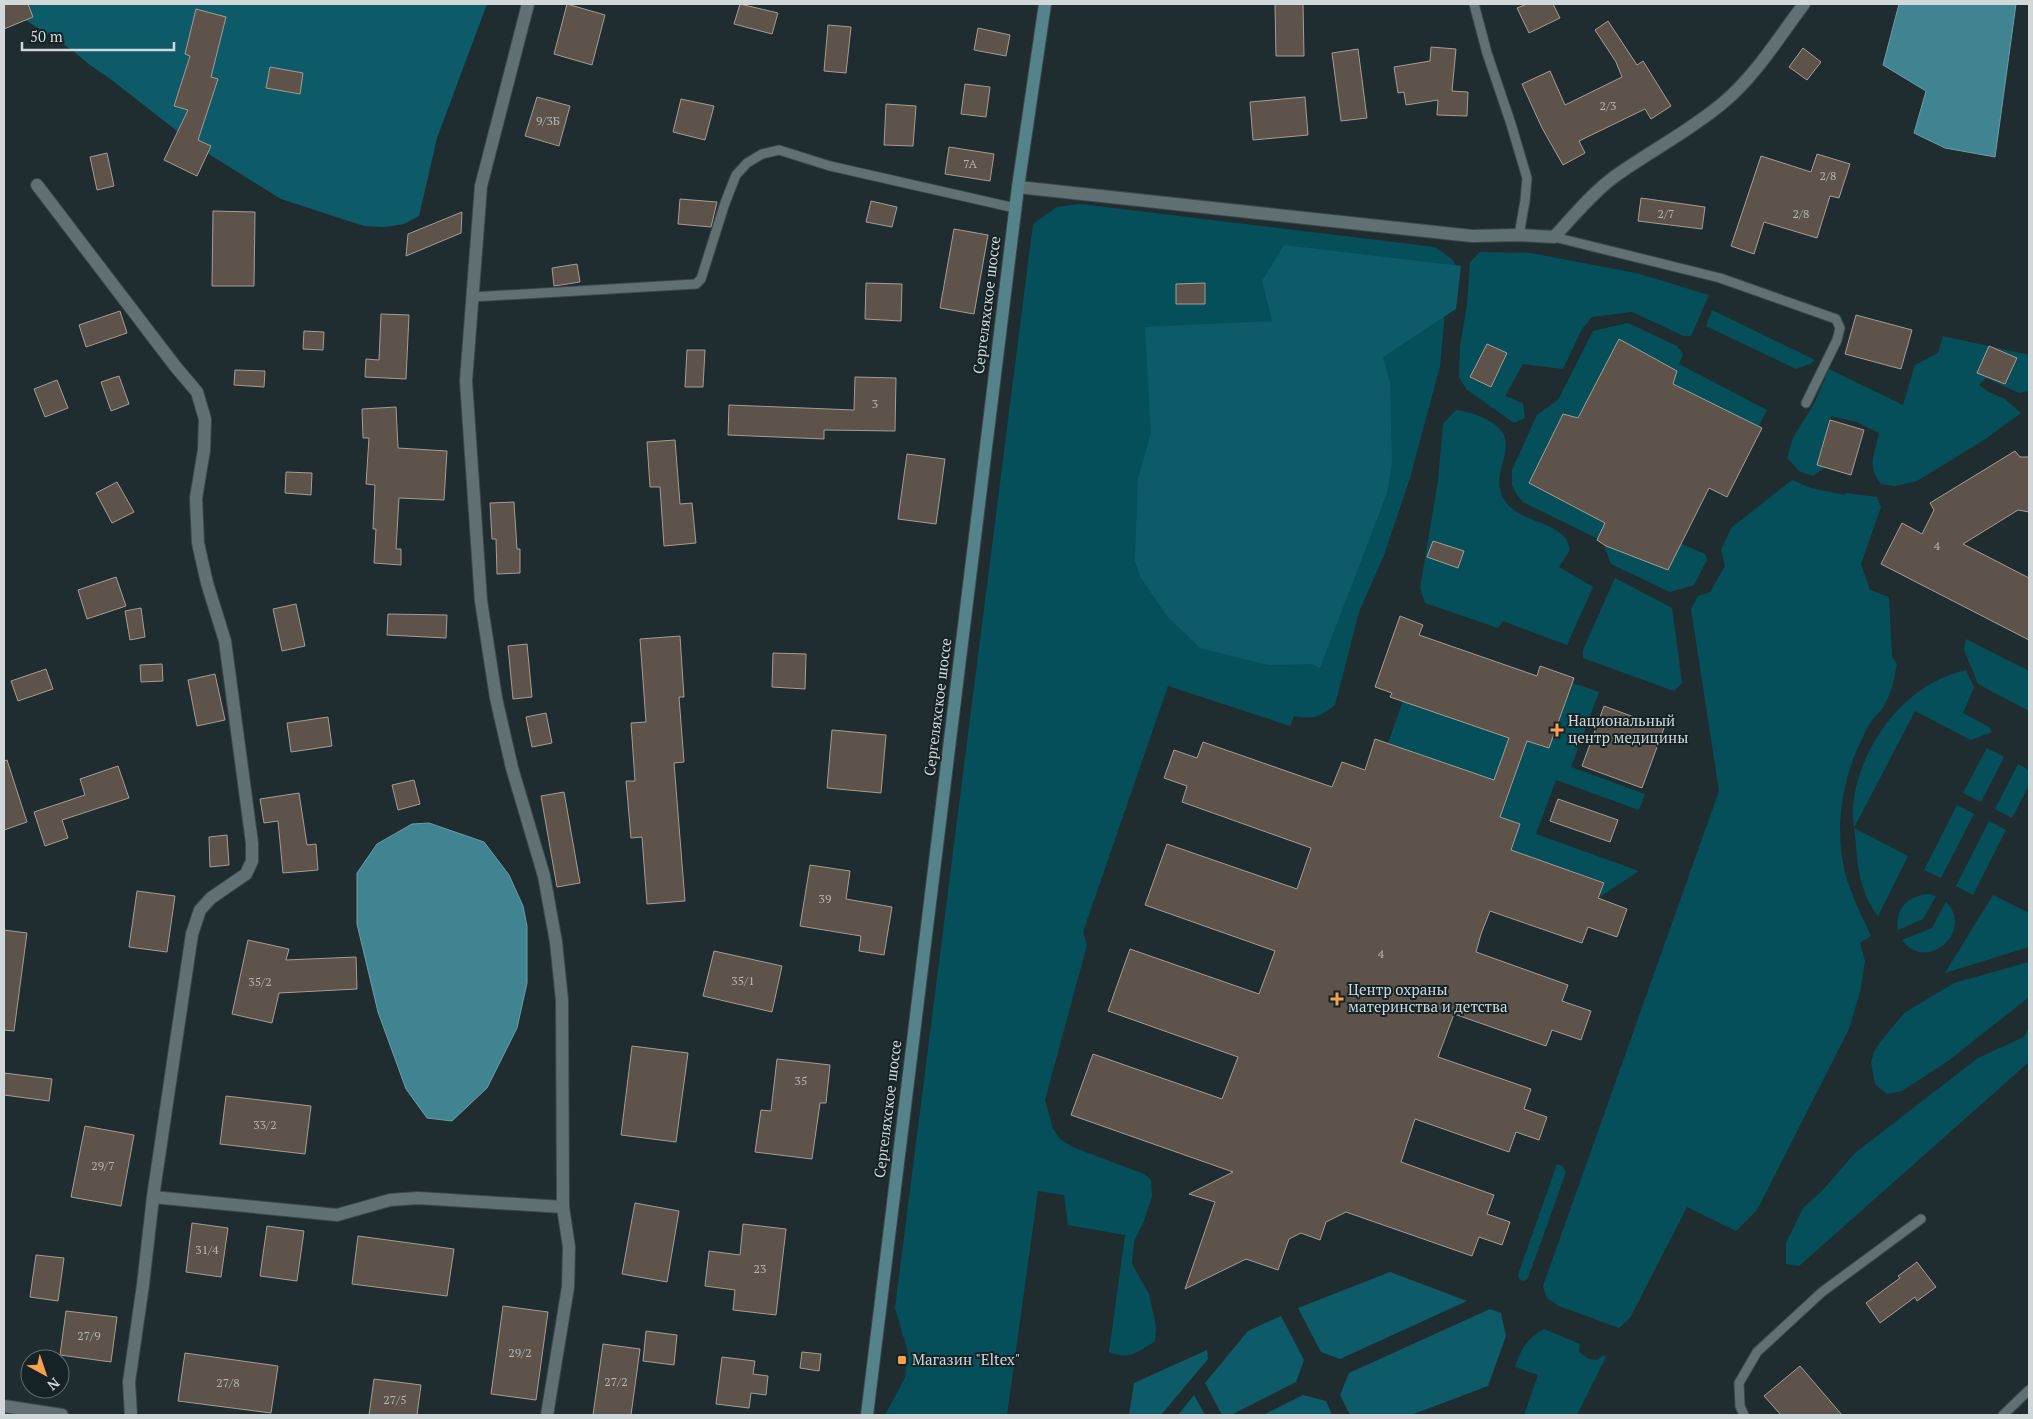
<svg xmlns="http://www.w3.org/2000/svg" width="2033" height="1419" viewBox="0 0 2033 1419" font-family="'PT Serif',serif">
	<rect width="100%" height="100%" fill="#202d30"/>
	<!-- green -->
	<path fill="#054f5a" d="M1080 204 1435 247 1453 260 1457 268 1445 312 1440 366 1410 478 1384 555 1359 612 1335 705C1318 718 1314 719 1294 716L1290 726 1168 686 1083 932 1087 945 1045 1100 1053 1129 1061 1140 1075 1148 1144 1174 1151 1180 1152 1196 1144 1221 1134 1241 1132 1264 1149 1294 1156 1326 1155 1341C1138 1352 1130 1360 1109 1352L1125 1235 1068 1225 1064 1195 1038 1191 1007 1415H885L905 1378 908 1352 895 1308 1033 224 1057 207Z
		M1480 252 1531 253 1636 273 1709 295 1691 336H1684L1632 312 1592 317 1582 329 1563 369 1523 364 1505 396 1523 403 1525 418 1514 423 1466 389 1459 377 1460 346 1467 305 1470 262Z
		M1712 310 1815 360 1810 364 1796 369 1706 326Z
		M1628 323 1677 346 1683 354 1679 364 1767 410 1725 493 1708 486 1680 543 1705 554 1707 560 1694 585 1670 592 1611 564 1602 541 1523 502 1517 495 1512 485V470L1537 415 1558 400 1593 331Z
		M1943 336 2029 355V391L2019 393 1986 378 1979 385 1989 392 2005 399 2021 413 1987 438 1917 481 1895 486 1881 484C1866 464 1875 455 1879 433L1857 422 1831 416 1817 465 1825 467 1813 476 1799 471 1787 458 1793 438 1815 402 1829 369 1903 405 1915 365 1938 353Z
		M1456 410C1470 412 1479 415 1491 422 1525 442 1488 470 1503 498 1516 522 1551 519 1566 539 1568 542 1569 547 1570 550L1559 567 1593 587 1567 645 1503 621 1498 628 1425 603 1420 588 1438 481 1443 424Z
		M1792 480 1811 488 1845 495V493L1877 497 1881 507 1861 564 1870 590 1889 597 1892 657 1897 664C1894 678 1892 692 1885 704 1882 710 1877 714 1873 719 1868 725 1865 732 1862 739 1842 779 1834 828 1845 873 1851 895 1862 916 1871 936L1860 943 1865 961 1860 992 1849 1029 1757 1210 1736 1231 1687 1207 1630 1318 1619 1328 1559 1306 1547 1298 1543 1286 1719 791 1691 609 1698 596 1710 592 1725 566 1721 550 1731 528Z
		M1615 578 1672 608 1682 683 1674 691 1583 658V650Z
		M1966 639 2029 671V711L1978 684 1964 650Z
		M1966 670 1974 687 1963 713 1989 727 1992 732 1971 740 1915 711 1854 828 1908 856 1878 916C1862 896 1857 868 1856 844 1855 832 1852 818 1853 806 1857 761 1886 713 1924 688 1937 679 1951 674 1966 670Z
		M1573 683 1599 692 1571 767 1645 794 1639 810 1556 780 1536 834 1639 871 1598 898 1603 882 1491 843 1516 835 1520 824 1500 817 1527 741 1549 748Z
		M1403 701 1509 738 1494 780 1388 743Z
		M1987 748 2004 757 1981 802 1963 793Z
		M2018 764 2029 770V785L2012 818 1995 809Z
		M1957 805 1974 814 1941 878 1924 870Z
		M1989 821 2006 830 1973 895 1956 886Z
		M1928 894 1936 896 1923 919 1898 930C1895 908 1908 896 1928 894Z
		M1993 895 2029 913V947L1945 973Z
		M1946 902C1975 930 1927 974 1902 940L1932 928Z
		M2029 962V997L1948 1061 1902 1091 1887 1094 1875 1084 1871 1062 1874 1052 1881 1041 1904 1013 1954 983Z
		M2029 1028V1062L1799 1266 1786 1264V1243L1803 1208 1822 1191 1855 1153 1978 1058 2024 1037Z
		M1557 1164 1562 1166 1566 1172 1528 1278 1524 1281 1520 1280 1518 1275Z
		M1544 1329 1580 1344 1579 1352 1589 1359 1597 1360 1603 1355 1606 1357 1577 1415H1524L1538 1375 1515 1367C1522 1347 1526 1340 1544 1329Z"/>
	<!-- forest -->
	<path fill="#0d5b68" d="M4 4H487L437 138 419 216 404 224 385 227 364 226 281 199 199 148 109 78 90 65 72 50 4 6Z
		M1284 245 1461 266 1456 309 1383 357 1390 382 1392 464 1387 493 1320 668 1312 664 1268 665 1200 648 1167 616 1141 578 1135 561 1138 478 1151 433 1145 327 1272 321 1262 281Z
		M1390 1272 1467 1301 1340 1359 1321 1352 1298 1308Z
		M1490 1309 1501 1313 1506 1336 1488 1386 1411 1415H1350L1340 1395 1349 1373Z
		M1281 1316 1304 1360 1296 1382 1231 1415H1222L1205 1383 1248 1331Z
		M1207 1350 1208 1359 1161 1415H1129L1134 1383Z
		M1194 1395 1205 1415H1178Z
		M1303 1395 1326 1401 1332 1415H1263Z"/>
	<!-- water -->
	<path fill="#408491" stroke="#6b9da7" d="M1899 4H2016L1995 157 1945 148 1914 133 1926 91 1883 65Z
		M429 823 484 842 509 875 523 906 527 926V983L517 1028 487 1088 452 1121 427 1118 406 1089 378 1012 357 924V873L377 844 412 824Z"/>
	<!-- building -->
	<path fill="#5d534b" stroke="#a79c93" d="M4 4H28L33 17 4 29Z
		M567 4 605 15 592 65 554 54Z
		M740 4 778 13 772 34 734 24Z
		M1275 4H1303L1304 56H1276Z
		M1527 4H1553L1560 18 1529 33 1517 8Z
		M196 9 226 17 211 77 218 79 198 140 211 146 197 176 164 160 188 110 174 106 190 56 185 54Z
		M1608 21 1637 65 1643 61 1671 106 1651 119 1645 109 1579 141 1585 153 1563 165 1542 128 1522 84 1550 71 1565 105 1622 77 1616 62 1595 30Z
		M828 25 851 27 846 73 824 71Z
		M978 28 1010 35 1006 56 974 50Z
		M1431 47 1456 49 1452 91 1468 92 1467 116 1437 115 1438 100 1406 105 1404 92 1398 93 1394 67 1430 61Z
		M1803 48 1821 62 1807 80 1789 67Z
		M1358 49 1367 118 1341 121 1332 53Z
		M270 67 303 73 300 94 266 88Z
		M965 84 990 87 986 117 961 114Z
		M537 97 570 106 559 146 525 136Z
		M1305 97 1308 135 1253 140 1250 102Z
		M681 99 714 106 705 140 673 132Z
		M886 104 916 106 913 146 884 145Z
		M949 147 994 154 990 181 945 174Z
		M107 153 114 186 97 190 90 157Z
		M1817 154 1850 164 1839 198 1830 196 1817 238 1764 222 1754 254 1731 246 1761 156 1811 172Z
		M1641 198 1705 207 1702 229 1638 221Z
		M680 199 717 202 711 227 678 224Z
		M871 201 897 207 892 227 866 222Z
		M213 211 255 212 254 286H212Z
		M462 212 461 233 406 256 408 234Z
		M954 229 988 235 974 314 940 308Z
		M577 264 580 282 554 286 552 268Z
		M866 283 902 284 901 321 865 319Z
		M1205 283V304H1176V284Z
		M120 311 127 333 86 347 79 325Z
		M381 314 409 315 406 379 365 377 366 359 379 360Z
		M1856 315 1912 330 1901 369 1845 354Z
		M304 331 324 332 323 350 303 349Z
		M1619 339 1677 371 1673 384 1762 428 1727 497 1709 488 1668 570 1606 546 1597 540 1605 523 1529 483 1563 414 1578 418Z
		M1487 344 1507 353 1491 387 1470 377Z
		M1989 346 2017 358 2005 384 1977 373Z
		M687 350H705L703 387H685Z
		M235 370 265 371 264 387 234 385Z
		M119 376 129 404 111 411 101 382Z
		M855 377 896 378 895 431 824 430V439L728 435 729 405 854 410Z
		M57 380 68 408 45 417 34 389Z
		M396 407 398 448 447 451 444 500 399 498 396 549H401V565L374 563 376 529H373L375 485 366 484 369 438H363L362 409Z
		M1830 420 1864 430 1851 475 1817 465Z
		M675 440 680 504 692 503 696 543 664 546 660 487H650L647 442Z
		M2015 451 2020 457H2029V512L2018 510 1963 544 2029 578V640L1881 564 1902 523 1922 534 1934 510 1930 503Z
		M907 454 945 459 936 524 898 519Z
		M286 472 312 473 311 495 285 493Z
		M117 482 134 512 112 523 96 493Z
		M514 502 517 549H520V573L497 574 496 539H492L490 503Z
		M1433 541 1464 551 1458 568 1427 557Z
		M116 577 126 606 87 619 78 590Z
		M296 604 305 646 282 651 273 609Z
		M141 608 145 637 130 640 125 611Z
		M388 614 447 615 446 638 387 635Z
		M1400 616 1423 625 1419 635 1537 676 1540 666 1574 678 1549 748 1527 741 1500 817 1520 824 1511 850 1604 883 1598 898 1627 909 1617 937 1588 927 1582 943 1490 911 1481 934 1476 952 1568 985 1562 1001 1591 1011 1581 1040 1552 1030 1546 1046 1454 1014 1438 1057 1531 1089 1524 1109 1547 1117 1539 1140 1516 1132 1509 1152 1415 1119 1401 1162 1494 1195 1487 1214 1510 1222 1502 1245 1479 1237 1472 1256 1346 1212 1326 1222 1320 1240 1301 1233 1289 1239 1278 1270 1246 1259 1185 1289 1215 1202 1189 1194 1233 1172 1071 1115 1093 1054 1222 1099 1238 1057 1108 1011 1130 949 1259 994 1275 951 1145 905 1167 844 1297 889 1311 848 1182 802 1187 786 1164 778 1174 750 1197 758 1203 742 1332 787 1342 762 1365 770 1375 739 1494 780 1509 738 1390 697 1392 693 1375 687Z
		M680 636 684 697H679L684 762 674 763 685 901 647 904 642 837 631 838 626 781H635L631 723 646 722 640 639Z
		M527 644 532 697 513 699 508 646Z
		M773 653 806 654 805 689 772 687Z
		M162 664 163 681 141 682 140 665Z
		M46 669 53 689 18 701 11 681Z
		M215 674 225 720 197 726 188 680Z
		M1604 706 1664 728 1642 788 1582 766Z
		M546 713 552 743 532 747 526 717Z
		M328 717 332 746 291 752 287 723Z
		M832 730 886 735 881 793 827 788Z
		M7 760 27 822 4 830V761Z
		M118 766 129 798 62 820 68 838 45 846 34 812 85 795 80 779Z
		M414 780 420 804 398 810 392 785Z
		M564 792 580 883 557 887 541 796Z
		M299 793 307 845 316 844 318 870 283 873 278 821 264 823 260 799Z
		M1558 799 1618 820 1610 842 1550 821Z
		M227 835 229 865 210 867 209 837Z
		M810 865 850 871 846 899 892 907 884 955 859 951 861 936 800 926Z
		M137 891 175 896 167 952 129 947Z
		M4 930 27 933 14 1031 4 1030Z
		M248 940 289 949 286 960 356 957 357 989 279 993 272 1023 232 1014Z
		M714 951 782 966 772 1012 703 996Z
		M632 1046 688 1053 676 1142 621 1135Z
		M777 1059 830 1065 826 1103H820L812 1159 755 1152 761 1110 771 1111Z
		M4 1073 52 1079 49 1101 4 1095Z
		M226 1096 311 1106 305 1154 220 1144Z
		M85 1126 134 1135 121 1206 71 1197Z
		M635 1203 679 1211 667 1282 622 1274Z
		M192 1223 228 1228 221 1277 186 1272Z
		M743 1224 786 1229 776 1315 733 1310 735 1290 705 1286 709 1251 740 1255Z
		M267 1226 304 1231 297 1281 260 1276Z
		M358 1236 454 1249 447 1296 352 1284Z
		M36 1255 64 1258 58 1301 30 1297Z
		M1917 1262 1936 1287 1917 1301 1915 1297 1880 1323 1866 1303 1900 1278 1898 1276Z
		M503 1306 548 1312 536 1400 491 1394Z
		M66 1311 117 1317 111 1362 60 1355Z
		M646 1331 677 1335 674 1365 643 1361Z
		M603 1344 640 1349 631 1415H593Z
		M802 1352 821 1354 819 1371 800 1368Z
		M185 1353 278 1366 271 1413 178 1401Z
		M722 1357 755 1361 753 1374 768 1376 766 1395 751 1393 749 1408 716 1404Z
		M1800 1366 1842 1415H1781L1764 1396Z
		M374 1379 421 1385 417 1415H369Z"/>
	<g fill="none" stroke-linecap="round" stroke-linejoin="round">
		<defs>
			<path id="service" d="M1474 4 1487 53 1511 124 1527 178 1525 201 1519 235
				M1554 237 1720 278 1836 319 1840 328 1837 340 1806 403
				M472 297 696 284 701 279 725 203 736 175 747 163 762 154 779 150 830 166 1015 208
				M1744 1415 1740 1406 1739 1383 1757 1352 1822 1292 1921 1219
				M2003 1415 2029 1390"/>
			<path id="minor" d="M528 4 481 186 466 381 481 601 496 698 512 768 544 876 556 942 562 1000 563 1207 569 1247 568 1287 547 1415
				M37 185 175 366 197 392 205 419 204 450 196 498 198 543 207 583 225 641 252 843V861L246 874 211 898 200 910 192 934 153 1197 143 1285 129 1382 131 1415
				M1018 187 1472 236 1519 235 1554 237C1573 217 1591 194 1614 177 1650 151 1690 131 1724 102 1756 75 1779 37 1804 4
				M153 1197 337 1215 390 1200 418 1198 563 1207
				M4 1406 62 1415"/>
			<path id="secondary" d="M867 1415 1018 187 1045 4"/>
		</defs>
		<!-- service casing -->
		<use href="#service" stroke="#3d484a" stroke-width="11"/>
		<!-- minor casing -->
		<use href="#minor" stroke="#3d484a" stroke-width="14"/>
		<!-- secondary casing -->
		<use href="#secondary" stroke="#3d484a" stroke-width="14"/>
		<!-- service -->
		<use href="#service" stroke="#617073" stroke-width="9"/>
		<!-- minor -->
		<use href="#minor" stroke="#617073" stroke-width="12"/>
		<!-- secondary -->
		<use href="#secondary" stroke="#56838b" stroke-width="12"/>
	</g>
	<!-- markers -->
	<g fill="#f9a04d" stroke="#162326" stroke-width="2">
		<path d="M1554.5 722.5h5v5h5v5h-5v5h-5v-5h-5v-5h5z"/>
		<path d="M1334.5 991.5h5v5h5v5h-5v5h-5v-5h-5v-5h5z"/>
		<rect x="897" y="1355" width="10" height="10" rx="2.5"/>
	</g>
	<g text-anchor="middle" stroke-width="4" stroke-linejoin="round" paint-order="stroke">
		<!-- number labels -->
		<g font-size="12" fill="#b3b7b6">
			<text x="1608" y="110">2/3</text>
			<text x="548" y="125">9/3Б</text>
			<text x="970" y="168">7А</text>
			<text x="1828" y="180">2/8</text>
			<text x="1666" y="218">2/7</text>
			<text x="1801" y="218">2/8</text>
			<text x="875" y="408">3</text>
			<text x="1937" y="550">4</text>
			<text x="825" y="903">39</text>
			<text x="1381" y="958">4</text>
			<text x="743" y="985">35/1</text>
			<text x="260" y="986">35/2</text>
			<text x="801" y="1085">35</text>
			<text x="265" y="1129">33/2</text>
			<text x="103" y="1170">29/7</text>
			<text x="207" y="1254">31/4</text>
			<text x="760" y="1273">23</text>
			<text x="89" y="1340">27/9</text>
			<text x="520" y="1357">29/2</text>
			<text x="616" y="1386">27/2</text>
			<text x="228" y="1387">27/8</text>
			<text x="395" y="1404">27/5</text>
		</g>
		<!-- street labels -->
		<g font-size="15" fill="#d0d8da" stroke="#162326">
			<text transform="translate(987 305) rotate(-83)" y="5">Сергеляхское шоссе</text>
			<text transform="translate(938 707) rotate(-83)" y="5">Сергеляхское шоссе</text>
			<text transform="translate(888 1109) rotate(-83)" y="5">Сергеляхское шоссе</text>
		</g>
		<!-- poi labels -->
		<g font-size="15" fill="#d0d8da" stroke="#162326" text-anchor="start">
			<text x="1568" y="726">Национальный<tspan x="1568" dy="17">центр медицины</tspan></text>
			<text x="1348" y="995">Центр охраны<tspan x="1348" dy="17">материнства и детства</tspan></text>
			<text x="912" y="1365">Магазин "Eltex"</text>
		</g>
	</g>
	<!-- border -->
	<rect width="2033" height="1419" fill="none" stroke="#d0d8da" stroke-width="10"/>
	<!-- north arrow -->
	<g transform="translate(45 1374) rotate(140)"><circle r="24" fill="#162326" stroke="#606b6e"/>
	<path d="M0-4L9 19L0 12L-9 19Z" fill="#f9a04d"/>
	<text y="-8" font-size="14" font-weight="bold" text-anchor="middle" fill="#d0d8da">N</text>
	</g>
	<!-- scale -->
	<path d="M22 42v8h152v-8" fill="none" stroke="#d0d8da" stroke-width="2.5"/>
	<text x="30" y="42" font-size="15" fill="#d0d8da" stroke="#162326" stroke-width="4" paint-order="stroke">50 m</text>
</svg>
